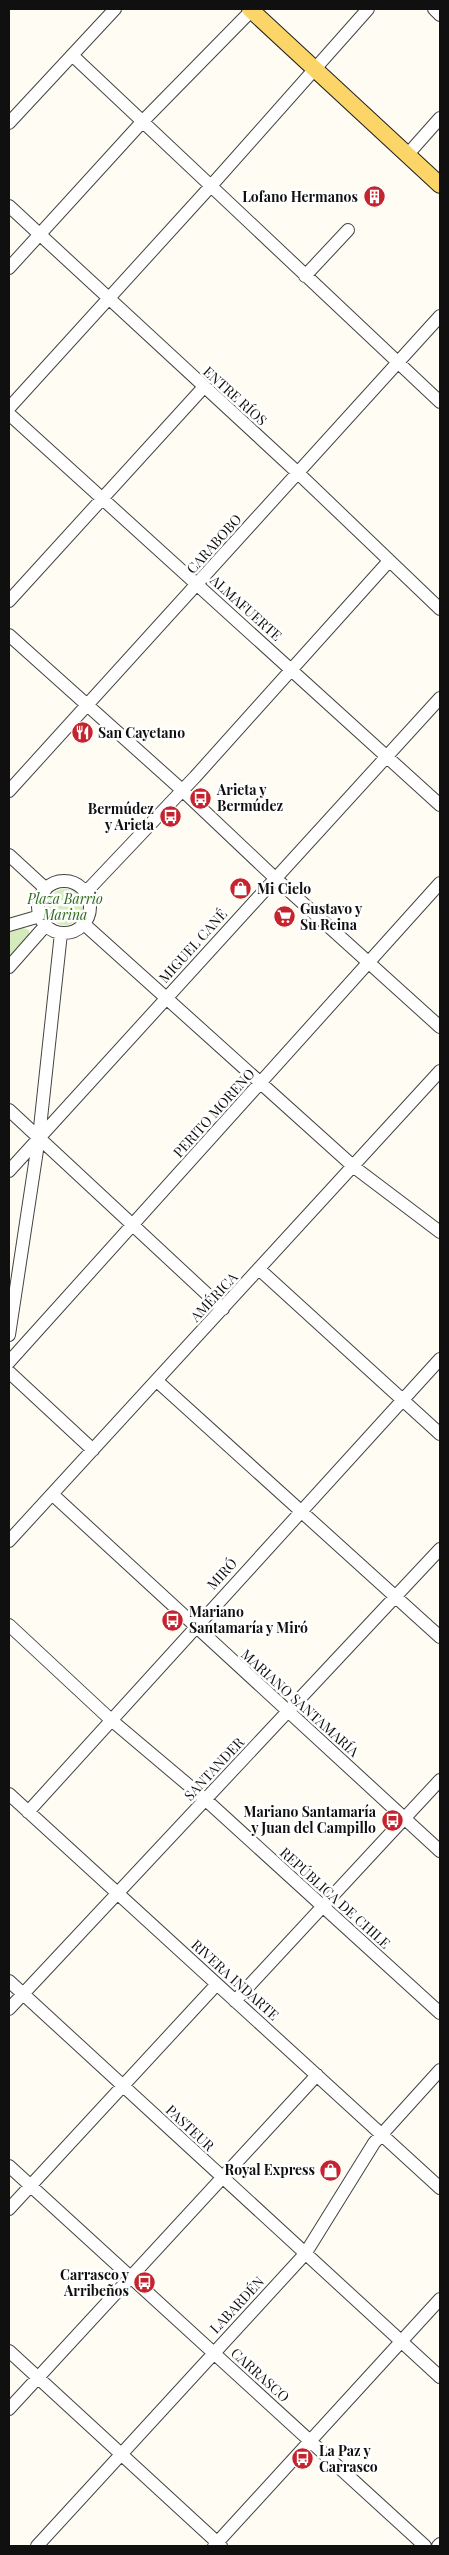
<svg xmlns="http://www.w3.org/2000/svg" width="449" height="2555" viewBox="0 0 449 2555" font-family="'Playfair Display',serif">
	<rect width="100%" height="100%" fill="#fffdf3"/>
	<!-- green -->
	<path fill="#d5ebbb" d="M47 907a18 18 0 1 1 36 0a18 18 0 1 1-36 0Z
		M21 927 29 930V936L9 960V931Z"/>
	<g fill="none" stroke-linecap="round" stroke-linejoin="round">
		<defs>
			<path id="minor" d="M434 9 440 15
				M72 55 440 402
				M9 123 115 9
				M408 154 440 118
				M9 206 298 473 440 609
				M9 268 143 121 252 10
				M305 276 348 230
				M9 408 210 187 368 9
				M9 414 440 805
				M9 601 203 388
				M9 635 182 790 275 878 440 1027
				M9 791 440 316
				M9 855 46 889
				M38 907a26 26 0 1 1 52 0a26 26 0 1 1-52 0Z
				M86 892 195 777 389 561
				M84 924 354 1167 440 1232
				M9 925 40 916
				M9 967 46 925
				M9 1110 223 1309
				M9 1171 440 698
				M260 1270 440 1434
				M9 1335 39 1137 61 933
				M9 1362 440 883
				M9 1372 93 1450
				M157 1381 440 1637
				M52 1494 440 1851
				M9 1541 440 1071
				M9 1625 110 1719 206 1800 440 2013
				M9 1794 440 2188
				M28 1812 440 1359
				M9 1981 440 2377
				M235 2001 440 1780
				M9 2009 440 1549
				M9 2166 425 2546
				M9 2209 217 1984
				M9 2351 221 2546
				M9 2409 317 2075
				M37 2546 305 2254 374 2143 440 2070
				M214 2546 440 2299
				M438 2546 440 2544"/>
			<path id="major" d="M250 9 440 185"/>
		</defs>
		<!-- minor casing -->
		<use href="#minor" stroke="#434343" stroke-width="14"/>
		<!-- major casing -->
		<use href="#major" stroke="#212121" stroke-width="18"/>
		<!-- minor -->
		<use href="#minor" stroke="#fff" stroke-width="12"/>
		<!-- major -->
		<use href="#major" stroke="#fbd567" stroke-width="16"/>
	</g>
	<!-- icons -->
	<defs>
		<symbol id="building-disc" viewBox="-11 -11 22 22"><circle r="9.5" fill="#c5232d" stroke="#fff"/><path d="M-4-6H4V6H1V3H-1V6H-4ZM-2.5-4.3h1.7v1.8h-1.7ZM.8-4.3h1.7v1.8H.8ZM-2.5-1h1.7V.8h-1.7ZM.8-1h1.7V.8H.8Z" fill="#fff"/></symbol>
		<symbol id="restaurant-disc" viewBox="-11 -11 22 22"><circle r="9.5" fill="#c5232d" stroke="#fff"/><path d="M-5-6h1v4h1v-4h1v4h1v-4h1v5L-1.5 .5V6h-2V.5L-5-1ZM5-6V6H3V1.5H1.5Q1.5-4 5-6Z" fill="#fff"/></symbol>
		<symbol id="bus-disc" viewBox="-11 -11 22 22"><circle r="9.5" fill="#c5232d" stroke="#fff"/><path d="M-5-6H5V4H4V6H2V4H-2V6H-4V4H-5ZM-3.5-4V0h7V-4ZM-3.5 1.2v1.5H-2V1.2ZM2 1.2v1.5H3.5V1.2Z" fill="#fff"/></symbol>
		<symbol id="shop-disc" viewBox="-11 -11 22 22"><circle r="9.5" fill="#c5232d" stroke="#fff"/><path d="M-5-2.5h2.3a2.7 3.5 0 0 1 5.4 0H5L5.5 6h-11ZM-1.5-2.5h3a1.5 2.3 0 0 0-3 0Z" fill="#fff"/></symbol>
		<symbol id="supermarket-disc" viewBox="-11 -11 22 22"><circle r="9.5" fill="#c5232d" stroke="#fff"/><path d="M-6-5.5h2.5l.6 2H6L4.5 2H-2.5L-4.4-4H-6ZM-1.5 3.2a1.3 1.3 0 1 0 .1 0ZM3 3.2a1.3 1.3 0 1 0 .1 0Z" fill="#fff"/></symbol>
	</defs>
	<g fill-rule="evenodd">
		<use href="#building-disc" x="362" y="184" width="25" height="25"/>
		<use href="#restaurant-disc" x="70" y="720" width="25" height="25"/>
		<use href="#bus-disc" x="188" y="786" width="25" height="25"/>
		<use href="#bus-disc" x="158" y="804" width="25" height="25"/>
		<use href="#shop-disc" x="228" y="876" width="25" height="25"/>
		<use href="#supermarket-disc" x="272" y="904" width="25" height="25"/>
		<use href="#bus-disc" x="160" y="1608" width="25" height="25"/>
		<use href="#bus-disc" x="380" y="1808" width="25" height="25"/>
		<use href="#shop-disc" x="318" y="2158" width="25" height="25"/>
		<use href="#bus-disc" x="132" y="2270" width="25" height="25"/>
		<use href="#bus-disc" x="290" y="2446" width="25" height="25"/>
	</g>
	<g text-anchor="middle" stroke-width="5" stroke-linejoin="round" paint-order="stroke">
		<!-- poi labels -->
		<g font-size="14" font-weight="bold" fill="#101010" stroke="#fff" text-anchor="start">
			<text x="358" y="202" text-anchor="end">Lofano Hermanos</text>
			<text x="98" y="738">San Cayetano</text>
			<text x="217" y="795">Arieta y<tspan x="217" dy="16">Bermúdez</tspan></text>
			<text x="154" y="814" text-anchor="end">Bermúdez<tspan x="154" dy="16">y Arieta</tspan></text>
			<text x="257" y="894">Mi Cielo</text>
			<text x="300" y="914">Gustavo y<tspan x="300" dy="16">Su Reina</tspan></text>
			<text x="189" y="1617">Mariano<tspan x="189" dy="16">Santamaría y Miró</tspan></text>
			<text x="376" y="1817" text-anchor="end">Mariano Santamaría<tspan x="376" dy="16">y Juan del Campillo</tspan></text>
			<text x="315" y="2175" text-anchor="end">Royal Express</text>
			<text x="129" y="2280" text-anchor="end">Carrasco y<tspan x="129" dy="16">Arribeños</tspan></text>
			<text x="319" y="2456">La Paz y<tspan x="319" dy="16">Carrasco</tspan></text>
		</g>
		<!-- street labels -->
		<g font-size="14" fill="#101010" stroke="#fff">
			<text transform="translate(235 396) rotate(42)" y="5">ENTRE RÍOS</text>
			<text transform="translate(214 544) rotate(-48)" y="5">CARABOBO</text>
			<text transform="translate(246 608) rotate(42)" y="5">ALMAFUERTE</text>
			<text transform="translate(193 946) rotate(-48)" y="5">MIGUEL CANÉ</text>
			<text transform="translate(214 1113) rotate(-48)" y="5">PERITO MORENO</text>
			<text transform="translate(214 1297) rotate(-47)" y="5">AMÉRICA</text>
			<text transform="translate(222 1574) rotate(-48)" y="5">MIRÓ</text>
			<text transform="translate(300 1703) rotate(42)" y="5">MARIANO SANTAMARÍA</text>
			<text transform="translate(214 1769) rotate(-47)" y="5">SANTANDER</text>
			<text transform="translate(335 1898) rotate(42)" y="5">REPÚBLICA DE CHILE</text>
			<text transform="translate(235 1980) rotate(42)" y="5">RIVERA INDARTE</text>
			<text transform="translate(190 2128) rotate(43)" y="5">PASTEUR</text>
			<text transform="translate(237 2305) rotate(-47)" y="5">LABARDÉN</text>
			<text transform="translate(260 2375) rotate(42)" y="5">CARRASCO</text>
		</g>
		<!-- park labels -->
		<g font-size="14" font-style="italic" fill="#2e6b1d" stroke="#fff">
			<text x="65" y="904">Plaza Barrio<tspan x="65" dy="16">Marina</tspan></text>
		</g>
	</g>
	<!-- border -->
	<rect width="449" height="2555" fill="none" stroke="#101010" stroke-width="20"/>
</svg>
